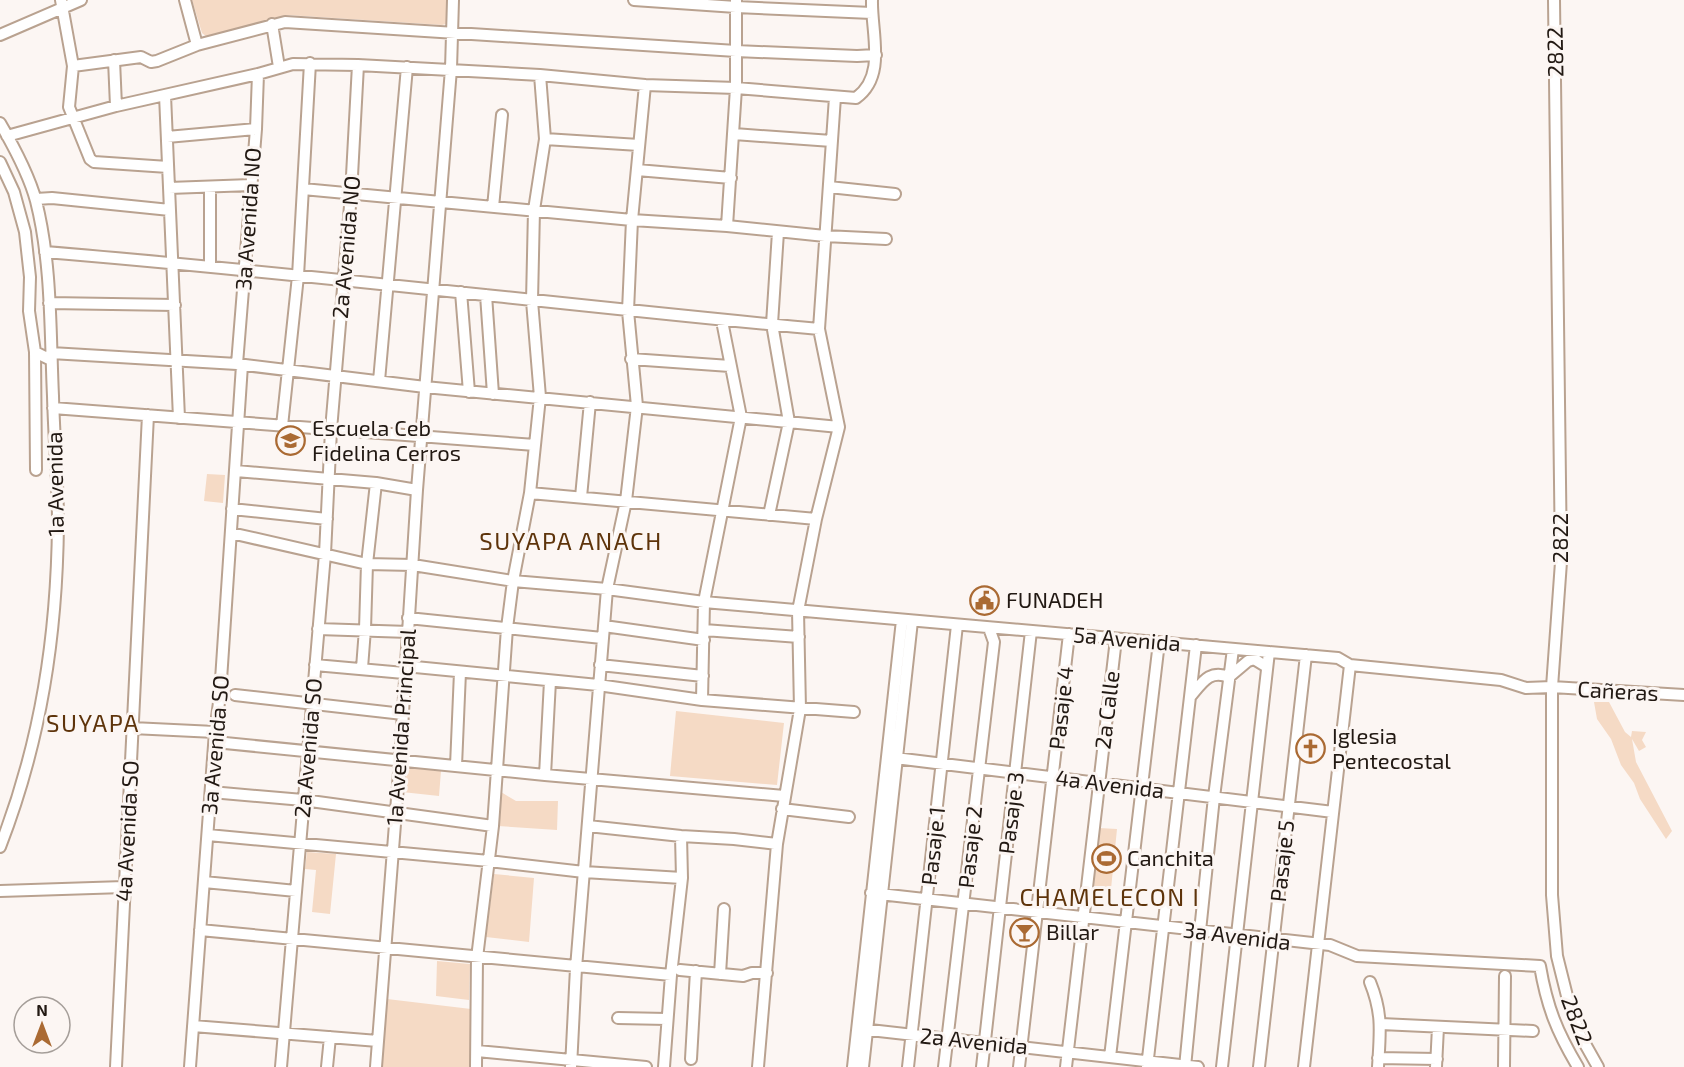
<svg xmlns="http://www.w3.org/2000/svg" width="1684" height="1067" viewBox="0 0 1684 1067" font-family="'Exo 2',sans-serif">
	<rect width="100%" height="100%" fill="#fcf6f3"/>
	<!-- green -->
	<path fill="#f5dac5" d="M192 0H447L446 24 442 25 287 15 207 37 202 33Z
		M207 474 225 475 223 503 204 501Z
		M1594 702H1609L1625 732 1631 737 1632 731 1646 732 1642 740 1646 747 1639 751 1632 739 1636 762 1672 831 1666 839 1640 799 1634 783 1621 765 1611 739 1597 719Z
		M676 711 784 723 777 785 670 776Z
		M405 767 441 771 439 796 402 792Z
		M501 792 516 801H558L557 830 498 826Z
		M1099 828 1117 829 1111 889 1094 886Z
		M307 852 336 854 330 914 312 912 316 870 305 869Z
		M494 874 534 878 529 942 486 937Z
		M437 961 470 964 469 1000 436 996Z
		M387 999 471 1009V1067H381Z"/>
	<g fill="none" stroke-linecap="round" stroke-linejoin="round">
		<defs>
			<path id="minor" d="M61 0 73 66 69 107 90 159 94 162 168 167
				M185 0 197 45
				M634 0 736 7 872 13
				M1554 0 1561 562 1552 687V895L1557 956 1568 1000 1580 1035 1598 1067
				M272 24 279 67
				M0 35 81 0
				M114 60 116 106
				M73 66 141 57 151 62 157 61 197 45 285 22 736 51 857 56 876 55
				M165 95 179 418
				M0 123C14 147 29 175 36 201 52 264 50 332 53 396 54 438 58 481 58 523 57 636 41 741 0 847
				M734 134 832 141
				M7 136 116 106 258 74 293 64 358 65 540 75 645 85 736 88 856 98C887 76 871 32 872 0
				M167 137 256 129
				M545 139 639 145
				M0 162 14 192 25 232 30 277 29 311 35 352 51 360
				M637 170 731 178
				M829 187 895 194
				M169 188 251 185
				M303 189 632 220 727 226 825 236 886 239
				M36 199 52 198 170 210
				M493 207 502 115
				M727 226 736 88V1
				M45 252C304 273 561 305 819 329
				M210 267V187
				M461 292 469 392
				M486 295 493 394
				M49 303 175 305
				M35 352 36 470
				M51 353 237 364 425 387 839 427
				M631 359 730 366
				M237 364 256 129 258 74
				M379 381 407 67
				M53 408 535 445
				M282 426 298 276 310 63
				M236 471 376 483 417 490
				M530 493 816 519
				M581 497 590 402
				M232 509 327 519
				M769 515 789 422 772 324 778 232
				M231 533 367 564 413 565 513 581 607 589 704 602 1338 658 1350 665 1501 680 1526 688 1552 687 1684 695
				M408 618 602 638
				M604 626 704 640
				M318 629 409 632
				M704 630 799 637
				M315 665 404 673
				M600 665 703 676
				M405 666 598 685 702 700 854 712
				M362 668 365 629 367 564 376 483
				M235 695 403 714
				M1190 697C1202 683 1209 669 1229 677L1248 661 1254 659 1267 667
				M702 700 704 602 741 417 722 321
				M132 728 215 732
				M215 742 545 775 784 796
				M887 757 1333 812
				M456 766 460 672
				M545 775 550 681
				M211 792 303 800 493 826
				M782 809 849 817
				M588 826 681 836 734 839 777 844
				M208 835 489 861 584 872 682 878
				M204 882 296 891
				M0 891 124 887
				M871 893 1330 945 1357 956 1540 966C1547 1007 1557 1032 1578 1067
				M200 930 671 975
				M680 970 743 976 752 973H767
				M720 974 724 909
				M1370 982C1383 1014 1380 1033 1378 1067
				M618 1018 667 1019
				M1381 1024 1533 1031
				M193 1026 378 1041
				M861 1029 1198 1067
				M477 1051 646 1067
				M1110 1057 1159 642
				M1378 1058 1437 1059
				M691 1059 696 971
				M116 1067 148 415
				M190 1067 215 732 220 695 242 365
				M281 1067 325 554 331 430 351 194 358 65
				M327 1067 330 1037
				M376 1067 400 760 417 490 451 69 453 0
				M476 1067 477 958 493 826 507 628 513 581 530 493 540 397 532 301 534 210 545 139 540 75
				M571 1067 576 968 604 626 607 589 626 501 637 406 628 311 632 220 645 85
				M664 1067 671 975 682 878 681 836
				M758 1067 777 844 800 709 798 611 816 519 839 427 819 329 835 97
				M853 1067 902 620
				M863 1067 912 621
				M908 1067 957 625
				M944 1067 994 642 989 628
				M982 1067 1031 631
				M1019 1067 1069 634
				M1066 1067 1116 639
				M1147 1067 1196 645
				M1185 1067 1198 934 1200 931 1214 797 1233 649
				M1222 1067C1237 928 1254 790 1269 652
				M1259 1067 1306 655
				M1304 1067 1350 665
				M1436 1067 1438 1027
				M1504 1067 1505 976"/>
		</defs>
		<!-- minor casing -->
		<use href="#minor" stroke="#b9a290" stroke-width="14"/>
		<!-- minor -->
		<use href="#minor" stroke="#fff" stroke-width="10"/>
	</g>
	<!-- icons -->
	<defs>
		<symbol id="school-ring" viewBox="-11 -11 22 22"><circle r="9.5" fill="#fcf6f3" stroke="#aa6a33" stroke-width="1.5"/><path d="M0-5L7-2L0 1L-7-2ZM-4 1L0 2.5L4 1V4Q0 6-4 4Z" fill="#aa6a33"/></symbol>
		<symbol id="civic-ring" viewBox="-11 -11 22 22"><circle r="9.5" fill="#fcf6f3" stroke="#aa6a33" stroke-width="1.5"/><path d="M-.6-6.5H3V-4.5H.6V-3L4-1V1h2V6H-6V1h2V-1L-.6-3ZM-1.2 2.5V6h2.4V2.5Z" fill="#aa6a33"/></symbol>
		<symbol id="church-ring" viewBox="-11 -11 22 22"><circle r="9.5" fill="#fcf6f3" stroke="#aa6a33" stroke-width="1.5"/><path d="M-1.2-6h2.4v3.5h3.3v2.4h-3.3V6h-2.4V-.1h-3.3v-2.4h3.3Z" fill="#aa6a33"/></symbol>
		<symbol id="stadium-ring" viewBox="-11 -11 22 22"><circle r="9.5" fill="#fcf6f3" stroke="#aa6a33" stroke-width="1.5"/><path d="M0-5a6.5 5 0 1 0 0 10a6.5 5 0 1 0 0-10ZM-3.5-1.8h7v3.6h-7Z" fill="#aa6a33"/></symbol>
		<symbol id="bar-ring" viewBox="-11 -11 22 22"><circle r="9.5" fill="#fcf6f3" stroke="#aa6a33" stroke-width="1.5"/><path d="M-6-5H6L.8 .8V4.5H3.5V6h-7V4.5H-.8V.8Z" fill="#aa6a33"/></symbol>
	</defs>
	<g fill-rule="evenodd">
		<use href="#school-ring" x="274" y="424" width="33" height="33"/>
		<use href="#civic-ring" x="968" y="584" width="33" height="33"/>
		<use href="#church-ring" x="1294" y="732" width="33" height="33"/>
		<use href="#stadium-ring" x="1090" y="842" width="33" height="33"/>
		<use href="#bar-ring" x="1008" y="916" width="33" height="33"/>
	</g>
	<g text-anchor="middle" stroke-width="6" stroke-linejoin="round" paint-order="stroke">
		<!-- street labels -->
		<g font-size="22" fill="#221913" stroke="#fcf6f3">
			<text transform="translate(1555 52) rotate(-91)" y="8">2822</text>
			<text transform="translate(248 219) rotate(-86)" y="8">3a Avenida NO</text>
			<text transform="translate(346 247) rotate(-85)" y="8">2a Avenida NO</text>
			<text transform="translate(55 484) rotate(-91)" y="8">1a Avenida</text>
			<text transform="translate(1560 538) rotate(-90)" y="8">2822</text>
			<text transform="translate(1127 639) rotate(5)" y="8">5a Avenida</text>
			<text transform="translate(1618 691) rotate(3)" y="8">Cañeras</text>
			<text transform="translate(1061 708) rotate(-84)" y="8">Pasaje 4</text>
			<text transform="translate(1107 710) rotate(-83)" y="8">2a Calle</text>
			<text transform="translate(401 727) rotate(-86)" y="8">1a Avenida Principal</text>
			<text transform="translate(215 745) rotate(-85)" y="8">3a Avenida SO</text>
			<text transform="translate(308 748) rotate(-85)" y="8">2a Avenida SO</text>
			<text transform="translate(1110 784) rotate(7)" y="8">4a Avenida</text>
			<text transform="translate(1011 813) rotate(-83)" y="8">Pasaje 3</text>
			<text transform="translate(127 831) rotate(-87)" y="8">4a Avenida SO</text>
			<text transform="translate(933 846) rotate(-84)" y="8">Pasaje 1</text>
			<text transform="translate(970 847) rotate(-84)" y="8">Pasaje 2</text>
			<text transform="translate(1282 861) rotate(-84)" y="8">Pasaje 5</text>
			<text transform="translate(1237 936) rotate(7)" y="8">3a Avenida</text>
			<text transform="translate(1577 1020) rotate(69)" y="8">2822</text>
			<text transform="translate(974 1041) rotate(6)" y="8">2a Avenida</text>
		</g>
		<!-- poi labels -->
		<g font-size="22" fill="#221913" stroke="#fcf6f3" text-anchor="start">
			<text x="312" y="436">Escuela Ceb<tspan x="312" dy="25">Fidelina Cerros</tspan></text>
			<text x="1006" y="608">FUNADEH</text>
			<text x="1332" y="744">Iglesia<tspan x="1332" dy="25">Pentecostal</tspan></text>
			<text x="1127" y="866">Canchita</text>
			<text x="1046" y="940">Billar</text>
		</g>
		<!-- neighbourhood labels -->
		<g font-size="24" letter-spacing="1.5" fill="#5e340b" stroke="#fcf6f3">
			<text x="571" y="550">SUYAPA ANACH</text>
			<text x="93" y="732">SUYAPA</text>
			<text x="1110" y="906">CHAMELECON I</text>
		</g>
	</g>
	<!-- north arrow -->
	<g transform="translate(42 1025)"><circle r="28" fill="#fcf6f3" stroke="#a59e99" stroke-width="1.5"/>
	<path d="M0-4.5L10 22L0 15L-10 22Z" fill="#aa6a33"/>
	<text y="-9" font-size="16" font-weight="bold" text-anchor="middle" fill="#221913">N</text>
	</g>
</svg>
